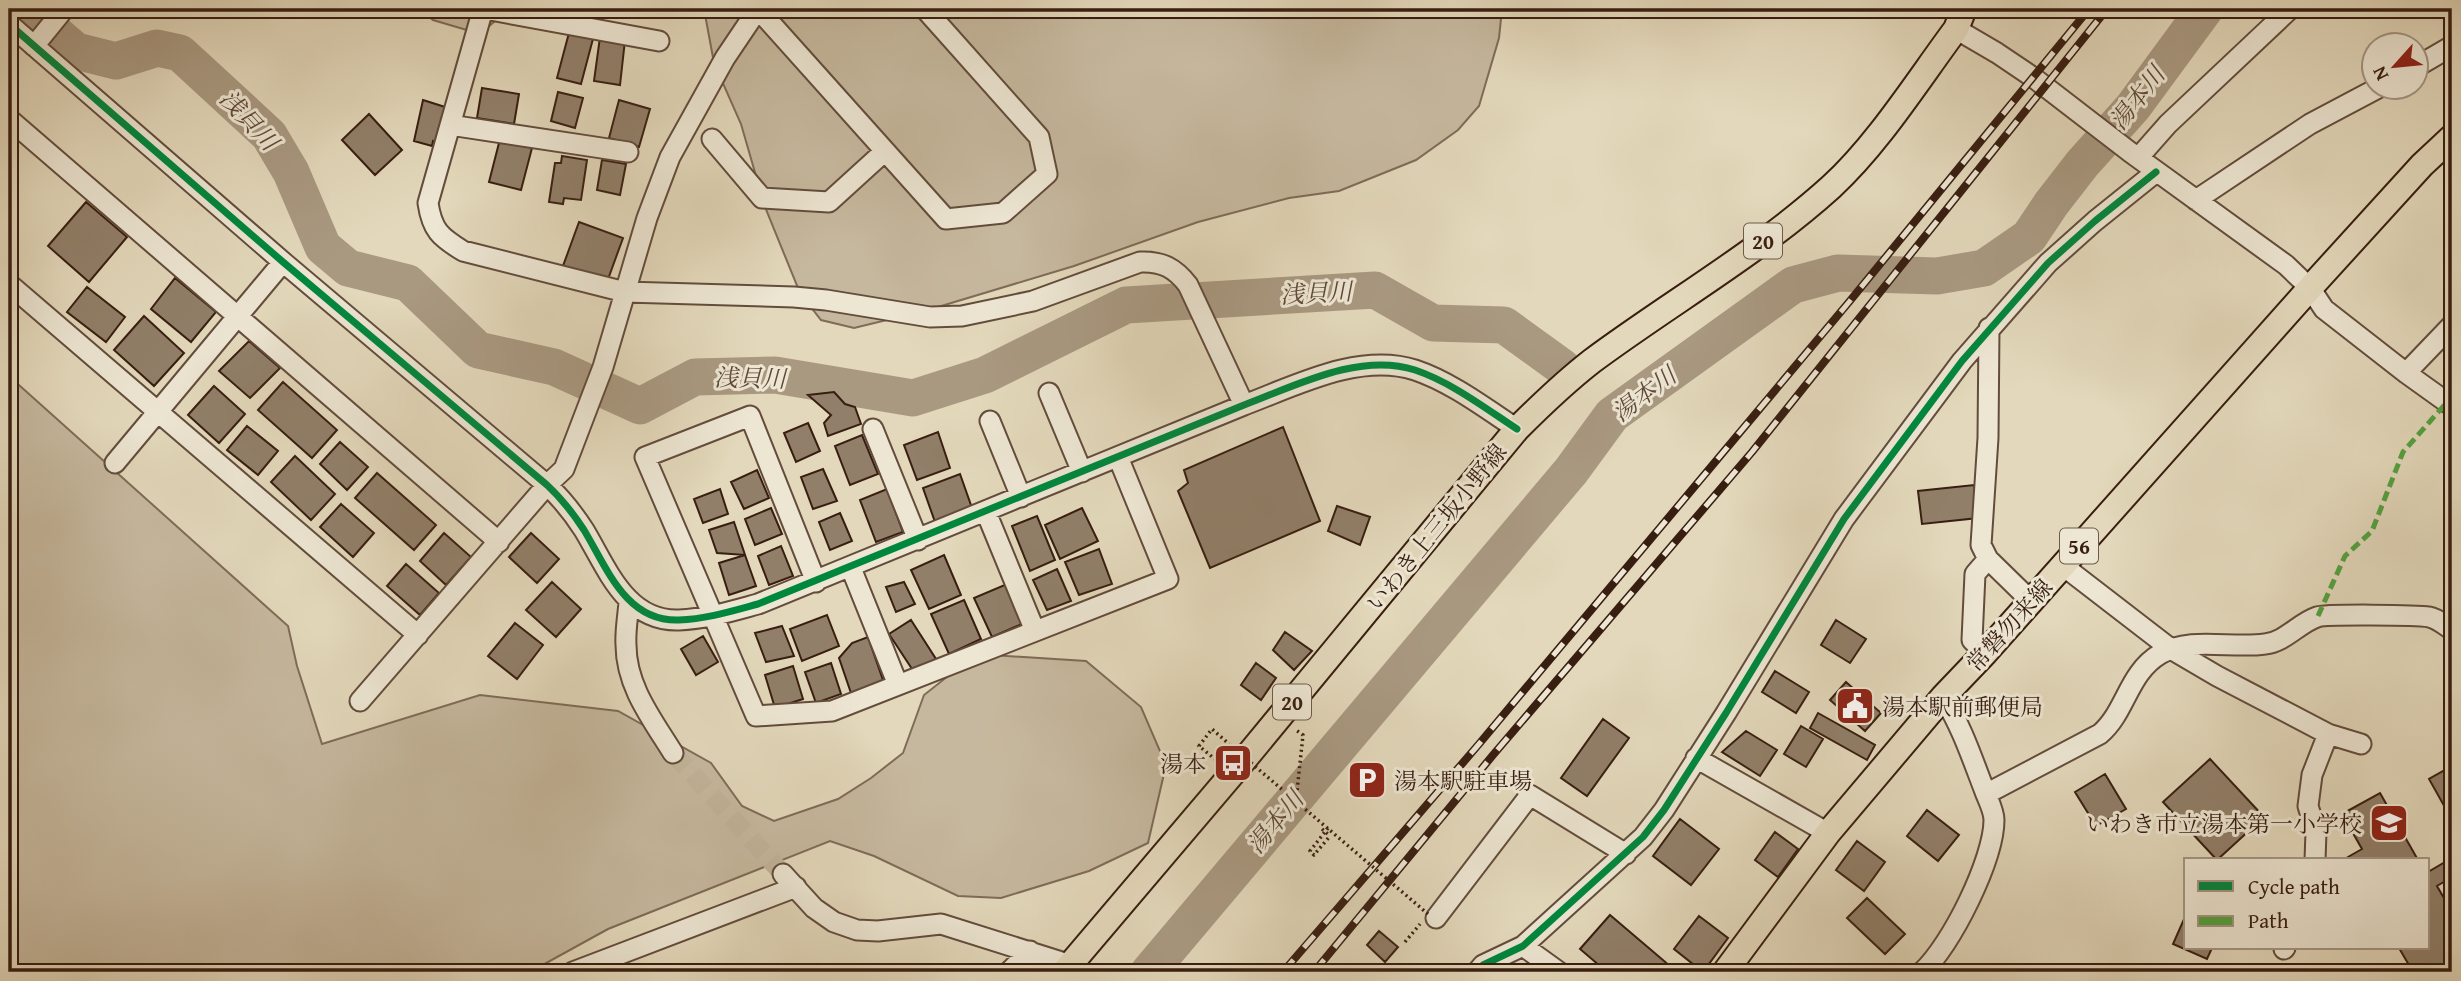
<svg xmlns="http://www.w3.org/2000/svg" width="2461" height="981" font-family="'Gentium Book Plus','Noto Serif JP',serif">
	<rect width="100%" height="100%" fill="#e3d8bb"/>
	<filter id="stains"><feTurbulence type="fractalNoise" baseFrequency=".00286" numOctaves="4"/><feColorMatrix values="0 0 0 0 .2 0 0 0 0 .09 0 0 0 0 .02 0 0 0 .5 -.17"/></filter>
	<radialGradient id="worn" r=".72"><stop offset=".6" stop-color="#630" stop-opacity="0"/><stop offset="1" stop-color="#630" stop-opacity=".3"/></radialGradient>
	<path fill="#c6b89e" stroke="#7f6b58" stroke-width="2" d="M420 9H509L480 34 433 20Z
		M704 9H1502L1499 38 1479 106 1458 130 1416 160 1339 191 1289 198 1198 222 1074 266 928 310 854 328 821 320 800 293 765 207 741 124 714 63Z
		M9 379 19 385 288 626 297 666 322 744 480 695 618 711 711 763 742 806 774 821 838 799 871 778 903 753 924 695 976 654 1086 661 1141 707 1166 765 1148 843 1089 871 1001 898 958 896 874 856 830 841 608 929 530 972H9Z"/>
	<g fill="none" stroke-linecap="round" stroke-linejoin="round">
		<path stroke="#a99981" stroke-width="37" d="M27 9 76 51 116 61 157 48 180 53 269 135 291 172 323 247 348 268 408 283 478 350 554 367 640 406 695 377 775 375 913 398 985 375 1126 305 1375 290 1433 323 1504 325 1562 367
			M1149 972 1571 471 1612 415 1793 285 1838 273 1937 276 1984 268 2029 237 2051 204 2082 164 2133 107 2205 9"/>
	</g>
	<path fill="#917f69" stroke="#381e11" stroke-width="2" d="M570 29 594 35 581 84 557 78Z
		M600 37 625 40 620 85 594 81Z
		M482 88 519 94 514 124 477 118Z
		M558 92 583 98 575 128 551 121Z
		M423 100 445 107 435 142 433 141 432 146 414 141Z
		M619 100 650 109 639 147 609 138Z
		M369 114 402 150 375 175 342 140Z
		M500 139 532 148 521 190 489 182Z
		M562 156 587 160 581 200 564 198 563 204 549 202 555 163H561Z
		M602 160 626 164 620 195 597 190Z
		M86 202 127 237 89 282 48 246Z
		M579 222 623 238 607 282 563 266Z
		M175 278 216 312 191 342 151 309Z
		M87 287 125 317 106 342 67 312Z
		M144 316 184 353 154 386 114 350Z
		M249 341 280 368 250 398 219 371Z
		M283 382 337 430 312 458 258 410Z
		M214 386 245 414 219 443 188 415Z
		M834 392 845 404 855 407 861 424 828 436 824 423 831 415 808 395Z
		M808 423 820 451 796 462 784 433Z
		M247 426 278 451 258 475 227 450Z
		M1283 427 1320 521 1210 568 1178 491 1188 483 1184 470Z
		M938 432 950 468 917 480 904 445Z
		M862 435 878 474 850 485 835 446Z
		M340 442 368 467 347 490 320 464Z
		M295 456 335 494 311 520 271 482Z
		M823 469 837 501 813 509 801 477Z
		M757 470 769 498 744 509 731 482Z
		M377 473 436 525 414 550 355 498Z
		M960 474 972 508 935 522 923 488Z
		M1974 485 1978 518 1922 524 1918 491Z
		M720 489 728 514 703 523 694 499Z
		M887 489 903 532 876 542 860 500Z
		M341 504 374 533 353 557 320 527Z
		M1337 506 1370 517 1360 545 1328 531Z
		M771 508 782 534 755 545 745 519Z
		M1082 508 1098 541 1060 559 1045 525Z
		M840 513 852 541 830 550 819 522Z
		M1037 516 1055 560 1030 571 1012 526Z
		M734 522 745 555 717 553 709 530Z
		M444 533 471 557 446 585 420 561Z
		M531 533 559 559 537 583 509 557Z
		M781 546 793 576 769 585 758 556Z
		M1099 549 1112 584 1079 595 1065 562Z
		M745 555 756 586 729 595 719 563Z
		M944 555 961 595 929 609 911 570Z
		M406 564 439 593 420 615 387 586Z
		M1057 569 1071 601 1047 610 1033 580Z
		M552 582 581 609 556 637 526 610Z
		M904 582 915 604 896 612 886 587Z
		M1007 584 1024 623 992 637 974 598Z
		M964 600 981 639 949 654 931 614Z
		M827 615 839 646 802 661 790 629Z
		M911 620 936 659 914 672 889 634Z
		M1836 620 1866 639 1850 663 1821 645Z
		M515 623 543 645 517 679 488 656Z
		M782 626 794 656 766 662 755 633Z
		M1285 632 1312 651 1294 670 1273 650Z
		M703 636 718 662 696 675 681 649Z
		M868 637 884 683 852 696 839 658 852 643Z
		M831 663 841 694 816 703 805 672Z
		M1256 663 1276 678 1261 700 1241 685Z
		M793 666 803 699 775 708 765 675Z
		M1775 671 1809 692 1796 713 1762 692Z
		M1846 682 1881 713 1865 731 1830 700Z
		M1818 713 1875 745 1867 760 1810 728Z
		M1603 719 1629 738 1587 796 1561 778Z
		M1801 726 1823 739 1806 767 1784 754Z
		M1746 731 1777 750 1760 776 1722 752Z
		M2210 759 2264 817 2217 860 2163 802Z
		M2452 766V820L2429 779Z
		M2105 774 2126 809 2096 826 2075 792Z
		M2380 793 2418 860H2350L2348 857 2362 849 2342 814Z
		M1927 810 1959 835 1938 861 1907 836Z
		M1680 819 1719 849 1691 885 1653 856Z
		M1775 832 1798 849 1778 877 1755 860Z
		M1857 841 1885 862 1864 891 1836 870Z
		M2452 858V877L2437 886 2452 912V972H2413L2399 948H2428V872Z
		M1867 898 1905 934 1885 954 1847 918Z
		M1610 915 1677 972H1607L1580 949Z
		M1699 916 1728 938 1703 972 1674 949Z
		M2184 919 2186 920V948H2212L2207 959 2173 944Z
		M1379 931 1398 947 1385 962 1367 945Z"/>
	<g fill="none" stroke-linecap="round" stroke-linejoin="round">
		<path stroke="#c1b399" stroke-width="19" stroke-dasharray="19 10" stroke-linecap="butt" d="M673 753 783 874"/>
		<g stroke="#634c3c" stroke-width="23">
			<path id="minor" d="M483 9 428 203C432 230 440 237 463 251L625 292 794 297 826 300 930 317 962 316 1033 301 1140 262C1162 261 1175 268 1188 285L1244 405
				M485 9 659 41
				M758 9 946 219 1003 213 1047 174 1039 137 925 9
				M9 24 283 262 547 485C562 499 573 513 584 530 607 568 626 622 679 620 706 619 732 611 758 604L1244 405C1295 386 1359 352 1415 370 1451 382 1485 408 1517 429
				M1956 29 1997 53 2034 78 2130 152 2286 265 2310 288 2324 309 2406 373 2452 406
				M34 46 64 9
				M2416 67 2452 46
				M9 119 499 542
				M450 125 628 152
				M712 139 762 198 829 202 885 151
				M2138 158 2168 124 2290 9
				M2196 200 2310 124 2378 88
				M9 284 418 635
				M1989 328 1988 438 1981 545 1988 559 2030 600
				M2406 373 2452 325
				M1049 393 1082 472
				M990 421 1021 497
				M873 429 918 540
				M115 463 283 262
				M986 512 1035 631
				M2062 565 2171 649 2217 676 2328 734 2361 744
				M851 568 898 685
				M816 582 750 416 645 457 756 716 832 711 1168 579 1118 457
				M629 602C628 616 625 631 626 645 626 686 652 719 673 753
				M1985 653 1972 640 1975 574 1988 559
				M360 701 547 485 564 469 603 367 647 218 670 157 725 58 758 9
				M1696 758 1828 833
				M1986 794 2100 734C2126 712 2128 673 2160 654 2191 636 2231 649 2265 644 2285 642 2299 623 2317 617 2326 614 2417 615 2429 617 2437 618 2446 626 2452 630
				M2315 860 2316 832 2308 806 2312 775 2328 734
				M783 874 814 908 834 922 857 930 878 931 941 924 1071 965 1079 972
				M1436 918 1530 795 1626 854
				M1523 946 1559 972
				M2284 949 2285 948
				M573 972 796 887
				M1009 972 1030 951
				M1477 972 1483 965 1523 946 1643 837 1664 810 1726 713 1844 519 1962 361 2048 263 2095 221 2156 172
				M1922 972C1951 946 1994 859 1994 820 1994 810 1987 798 1984 789 1972 758 1961 725 1943 697"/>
		</g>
		<g stroke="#381e11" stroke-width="28">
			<path id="major" d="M1064 972 1244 760 1517 429C1541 405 1565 382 1592 361 1670 303 1758 253 1831 187 1878 144 1918 80 1956 29L1964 9
				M1725 972 1828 833 1943 697 1985 653 2310 288 2422 165 2452 137"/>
		</g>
		<path stroke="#381e11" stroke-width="3.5" stroke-dasharray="2 3.5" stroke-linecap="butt" d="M1216 760 1199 746 1212 729 1229 744
			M1296 801 1303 735 1296 730
			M1322 829 1330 836
			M1405 942 1420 924"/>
		<use href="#minor" stroke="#ede6d3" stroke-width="19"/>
		<use href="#major" stroke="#e3d8bb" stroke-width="24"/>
		<g stroke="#381e11" stroke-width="8">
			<path id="rail" d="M1283 972 1479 744 1849 302 2089 9
				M1314 972 1493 755 1752 452 2107 9"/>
		</g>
		<use href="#rail" stroke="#ede6d3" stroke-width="5" stroke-dasharray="16" stroke-linecap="butt"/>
		<path stroke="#381e11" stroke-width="3.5" stroke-dasharray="2 3.5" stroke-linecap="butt" d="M1230 745 1428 914
			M1328 828 1310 851 1314 855 1330 836"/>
		<path stroke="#53a23f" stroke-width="5" stroke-dasharray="10 5" stroke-linecap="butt" d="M2318 616 2345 556 2372 531 2403 452 2447 402"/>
		<g stroke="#ede6d3" stroke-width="11">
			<path id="cycleway" d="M9 24 283 262 547 485C562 499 573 513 584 530 607 568 626 622 679 620 706 619 732 611 758 604L1244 405C1295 386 1359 352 1415 370 1451 382 1485 408 1517 429
				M1477 972 1483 965 1523 946 1643 837 1664 810 1726 713 1844 519 1962 361 2048 263 2095 221 2156 172"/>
		</g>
		<use href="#cycleway" stroke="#00873e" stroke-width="7"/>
	</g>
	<defs>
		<g id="civic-square" transform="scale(2.0125)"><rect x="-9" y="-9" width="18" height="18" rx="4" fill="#8f2418" stroke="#ede6d3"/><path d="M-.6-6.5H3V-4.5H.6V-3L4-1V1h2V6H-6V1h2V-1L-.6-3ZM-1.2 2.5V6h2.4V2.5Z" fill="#fff"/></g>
		<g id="bus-square" transform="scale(2.0125)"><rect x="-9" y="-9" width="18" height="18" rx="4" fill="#8f2418" stroke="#ede6d3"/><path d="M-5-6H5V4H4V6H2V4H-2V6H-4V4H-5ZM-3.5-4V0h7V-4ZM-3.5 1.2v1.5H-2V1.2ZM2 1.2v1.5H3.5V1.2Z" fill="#fff"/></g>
		<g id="parking-square" transform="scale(2.0125)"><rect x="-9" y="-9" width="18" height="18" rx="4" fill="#8f2418" stroke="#ede6d3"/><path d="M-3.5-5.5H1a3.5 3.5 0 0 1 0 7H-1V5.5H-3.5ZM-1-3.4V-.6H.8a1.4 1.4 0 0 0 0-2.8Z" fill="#fff"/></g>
		<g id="school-square" transform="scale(2.0125)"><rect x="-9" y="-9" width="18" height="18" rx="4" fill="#8f2418" stroke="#ede6d3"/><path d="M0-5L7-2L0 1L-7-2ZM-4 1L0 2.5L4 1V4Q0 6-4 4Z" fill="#fff"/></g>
	</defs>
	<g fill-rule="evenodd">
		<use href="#civic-square" x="1855" y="706"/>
		<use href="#bus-square" x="1233" y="763"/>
		<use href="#parking-square" x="1367" y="780"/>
		<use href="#school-square" x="2389" y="823"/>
	</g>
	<g text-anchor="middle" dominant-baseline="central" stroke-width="6" stroke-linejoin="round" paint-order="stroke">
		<g fill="#ede6d3" stroke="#6e5a4b" stroke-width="2">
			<rect x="1744" y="223.5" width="38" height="35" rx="5"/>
			<rect x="2060" y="528.5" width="38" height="35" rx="5"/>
			<rect x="1273" y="684.5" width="38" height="35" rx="5"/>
		</g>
		<g font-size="21" font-weight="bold" fill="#381e11">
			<text x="1763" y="241">20</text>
			<text x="2079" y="546">56</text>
			<text x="1292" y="702">20</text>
		</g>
		<g font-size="23" fill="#381e11" stroke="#ede6d3">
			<text transform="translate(1436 527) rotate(-51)">いわき上三坂小野線</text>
			<text transform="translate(2009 625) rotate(-48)">常磐勿来線</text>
		</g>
		<g font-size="23" fill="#381e11" stroke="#ede6d3" text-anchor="start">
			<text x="1882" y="706">湯本駅前郵便局</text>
			<text x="1206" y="763" text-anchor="end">湯本</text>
			<text x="1394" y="780">湯本駅駐車場</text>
			<text x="2362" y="823" text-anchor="end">いわき市立湯本第一小学校</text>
		</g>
		<g font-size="24" font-style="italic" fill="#604938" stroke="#ede6d3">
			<text transform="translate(2137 98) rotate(-52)">湯本川</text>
			<text transform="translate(249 120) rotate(47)">浅貝川</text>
			<text transform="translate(1316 293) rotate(-3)">浅貝川</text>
			<text transform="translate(750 378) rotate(1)">浅貝川</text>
			<text transform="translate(1644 394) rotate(-37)">湯本川</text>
			<text transform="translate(1275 822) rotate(-50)">湯本川</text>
		</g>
	</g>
	<rect width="2461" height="981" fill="none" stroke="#e3d8bb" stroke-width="35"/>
	<rect x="10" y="10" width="2440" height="960" fill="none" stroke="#381e11" stroke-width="3.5"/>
	<rect x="18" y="18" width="2426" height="946" fill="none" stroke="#381e11" stroke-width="2"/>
	<rect x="2184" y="858" width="245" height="91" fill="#ede6d3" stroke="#a59685" stroke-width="2"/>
	<rect x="2198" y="881" width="35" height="10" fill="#00873e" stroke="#a59685" stroke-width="2"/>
	<text x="2248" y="894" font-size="21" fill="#381e11">Cycle path</text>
	<rect x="2198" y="916" width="35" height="10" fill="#53a23f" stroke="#a59685" stroke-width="2"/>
	<text x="2248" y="928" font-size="21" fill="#381e11">Path</text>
	<g transform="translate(2395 66) rotate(243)"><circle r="33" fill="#ede6d3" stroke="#a59685" stroke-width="2"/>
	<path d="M0-5L12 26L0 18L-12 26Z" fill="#8f2418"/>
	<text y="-10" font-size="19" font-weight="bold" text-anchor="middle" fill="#381e11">N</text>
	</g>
	<rect width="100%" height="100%" filter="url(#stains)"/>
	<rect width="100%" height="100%" fill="url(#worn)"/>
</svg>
